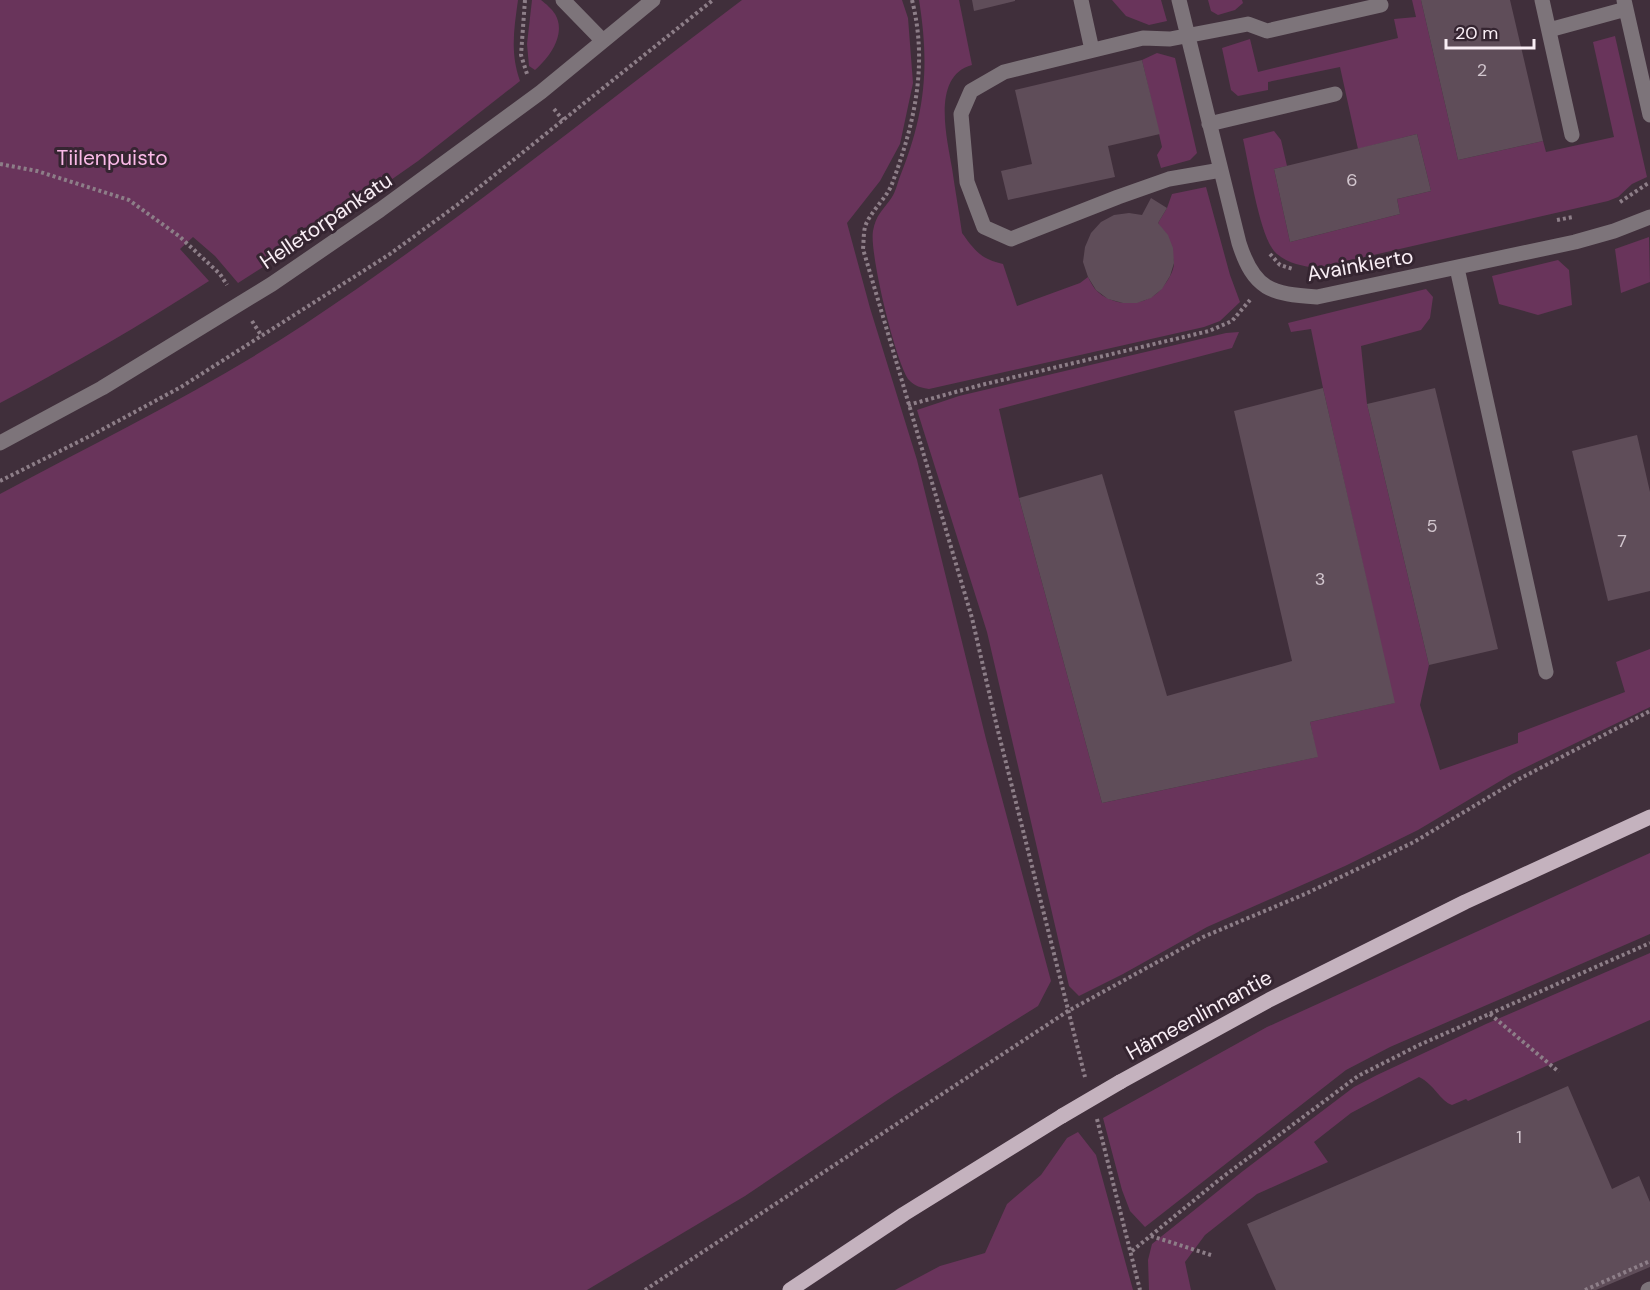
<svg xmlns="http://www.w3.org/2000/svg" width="1650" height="1290" font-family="'DM Sans',sans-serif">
	<rect width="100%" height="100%" fill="#402f3b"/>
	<path fill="#69345b" d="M0 0H518C514 29 510 53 520 81L418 161 298 245 238 283 215 256 193 237 180 249 209 281C141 325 72 365 0 403Z
		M532 0H541C546 4 552 9 555 14 567 34 549 58 535 70L529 66 527 44Z
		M742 0H902L908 18 913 83 900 144 880 181 847 223 870 308 917 460 986 739 1051 981 1038 1006 895 1095 745 1196 587 1290H0V494C102 439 208 388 305 324 456 224 597 109 742 0Z
		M919 0H959L972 65C931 76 947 138 952 168 955 190 959 211 962 233 975 251 981 259 1003 264L1017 306 1080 283 1088 277C1090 281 1092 285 1095 289 1113 309 1150 308 1165 284 1169 279 1174 270 1174 263 1173 253 1162 233 1158 223L1167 208 1172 194 1206 187 1230 275 1240 302 1220 321 1204 327 929 389C922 388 914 386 909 380 896 364 869 252 873 231 876 215 882 211 890 200 895 194 897 185 899 179 925 115 930 68 919 0Z
		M1112 0H1161L1167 21 1149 25 1126 16Z
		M1208 0H1242L1243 3 1235 10 1218 15 1211 11Z
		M1412 0H1421L1458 160 1543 141 1546 152 1614 137 1593 42 1615 36 1647 177 1632 184 1618 197 1608 201 1317 268C1302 266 1285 263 1274 251 1259 233 1249 165 1243 139L1274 131 1281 140 1287 166 1274 169 1290 242 1400 214 1397 199 1431 191 1417 134 1358 149 1340 67 1268 82V90L1238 96 1231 90 1222 48 1250 39 1258 72 1398 38 1394 19 1416 17Z
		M1157 53 1175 58 1197 153 1190 160 1161 168 1157 155 1162 147 1142 60Z
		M1649 237 1650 282 1621 293 1615 249Z
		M1558 260 1569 270 1572 305 1538 315 1499 304 1492 276Z
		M1426 289 1433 297 1430 318 1421 330 1361 346 1367 404 1429 665 1420 705 1440 770 1518 743V733L1625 692 1616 662 1650 649V707L1512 774 1418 830 1345 866 1207 927 1123 974 1079 996 1069 986 987 632 917 410 959 396 1226 333 1239 332 1232 348 999 409 1019 498 1102 803 1317 757 1310 722 1394 703 1323 388 1311 329 1291 332 1288 323Z
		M1650 853V934L1390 1047 1346 1070 1145 1227 1130 1211 1122 1190 1103 1118 1267 1027Z
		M1650 953V1020L1468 1101 1466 1099 1452 1105C1440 1101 1435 1085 1419 1077L1351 1113 1314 1142 1328 1162 1257 1194 1205 1235 1185 1262 1191 1290H1149L1148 1260 1152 1244 1243 1171 1354 1087 1377 1075 1486 1024Z
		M1078 1132 1096 1155 1133 1290H895L940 1266 985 1253 1007 1204 1041 1175 1067 1138Z"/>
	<path fill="#5f4d59" d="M972 0H1015V1L974 11Z
		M1421 0H1510L1543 141 1458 160Z
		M1142 60 1160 134 1108 146 1115 177 1008 200 1001 171 1032 164 1015 90Z
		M1417 134 1431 191 1397 199 1400 214 1290 242 1274 169Z
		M1151 198 1167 208 1158 223 1168 235 1173 248 1174 263 1170 276 1162 289 1151 298 1137 303H1123L1108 299 1096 290 1088 277 1083 262 1085 247 1091 233 1101 222 1114 215 1129 213 1142 215Z
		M1323 388 1395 703 1310 722 1318 757 1102 803 1019 498 1102 474 1167 696 1292 661 1234 411Z
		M1435 388 1498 649 1429 665 1367 404Z
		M1637 435 1650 492V591L1608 601 1572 451Z
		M1568 1086 1612 1189 1639 1176 1650 1202V1267L1596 1290H1276L1247 1224Z"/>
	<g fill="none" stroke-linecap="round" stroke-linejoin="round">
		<path stroke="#8d7e88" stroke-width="4" stroke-dasharray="3 3" stroke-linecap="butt" d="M525 0 521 55 527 74
			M912 0C928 64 915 122 892 184 887 197 874 208 867 222 863 229 864 240 863 249L972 618 997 727 1085 1077
			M554 109 563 120
			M0 164 37 171 129 200 179 236 220 274 227 285
			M1620 202 1650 182
			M1557 220 1573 217
			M1270 254 1280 265 1293 269
			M252 321 261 335
			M908 405 981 385 1209 331 1232 321 1250 300
			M0 481 92 435 181 387 390 254 457 205 713 0
			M1490 1014 1559 1072
			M1097 1119 1140 1290
			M1151 1236 1211 1255
			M1132 1251 1220 1179 1358 1076 1419 1045 1650 943
			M645 1290 1068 1011 1203 937 1305 894 1414 842 1519 779 1650 711
			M1585 1290 1650 1261"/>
		<path stroke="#7d747a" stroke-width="15" d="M563 0 602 40
			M1081 0 1092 50
			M1179 0 1239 243C1254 290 1271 294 1317 297L1575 242 1614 231 1650 217
			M1542 0 1572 135
			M1624 0 1650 115
			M1549 30 1626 9
			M1209 124 1335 94
			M1221 170 1169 179 1118 197 1011 239 984 227 967 182 961 114 971 91 1004 72 1143 38 1170 39 1248 24 1267 31 1381 5
			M1457 268 1546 672
			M0 443 102 388 272 284 380 210 541 92 653 0
			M1648 1290 1650 1289"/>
		<path stroke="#c4b2be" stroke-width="15" d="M1120 1082 1269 1000 1465 902 1650 817
			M790 1290 904 1214 1062 1116"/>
		<path stroke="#c4b2be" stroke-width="15" d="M1062 1116 1120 1082"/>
	</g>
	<g text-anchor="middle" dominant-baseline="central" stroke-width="6" stroke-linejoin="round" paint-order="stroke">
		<g font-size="18" fill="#d2c6ce">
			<text x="1482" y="70">2</text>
			<text x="1352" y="180">6</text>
			<text x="1432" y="526">5</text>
			<text x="1622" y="541">7</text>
			<text x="1320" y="579">3</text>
			<text x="1519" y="1137">1</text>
		</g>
		<g font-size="21" fill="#fbbae8" stroke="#352531">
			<text x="112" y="158">Tiilenpuisto</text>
		</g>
		<g font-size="21" fill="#f9eef5" stroke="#352531">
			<text transform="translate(326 221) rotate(-34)">Helletorpankatu</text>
			<text transform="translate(1360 265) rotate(-10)">Avainkierto</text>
			<text transform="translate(1199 1015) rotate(-29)">Hämeenlinnantie</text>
		</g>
	</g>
	<path d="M1446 39v9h88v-9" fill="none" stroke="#f9eef5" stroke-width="3"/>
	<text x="1455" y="39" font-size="18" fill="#f9eef5" stroke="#352531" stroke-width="4.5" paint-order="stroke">20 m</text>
</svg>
